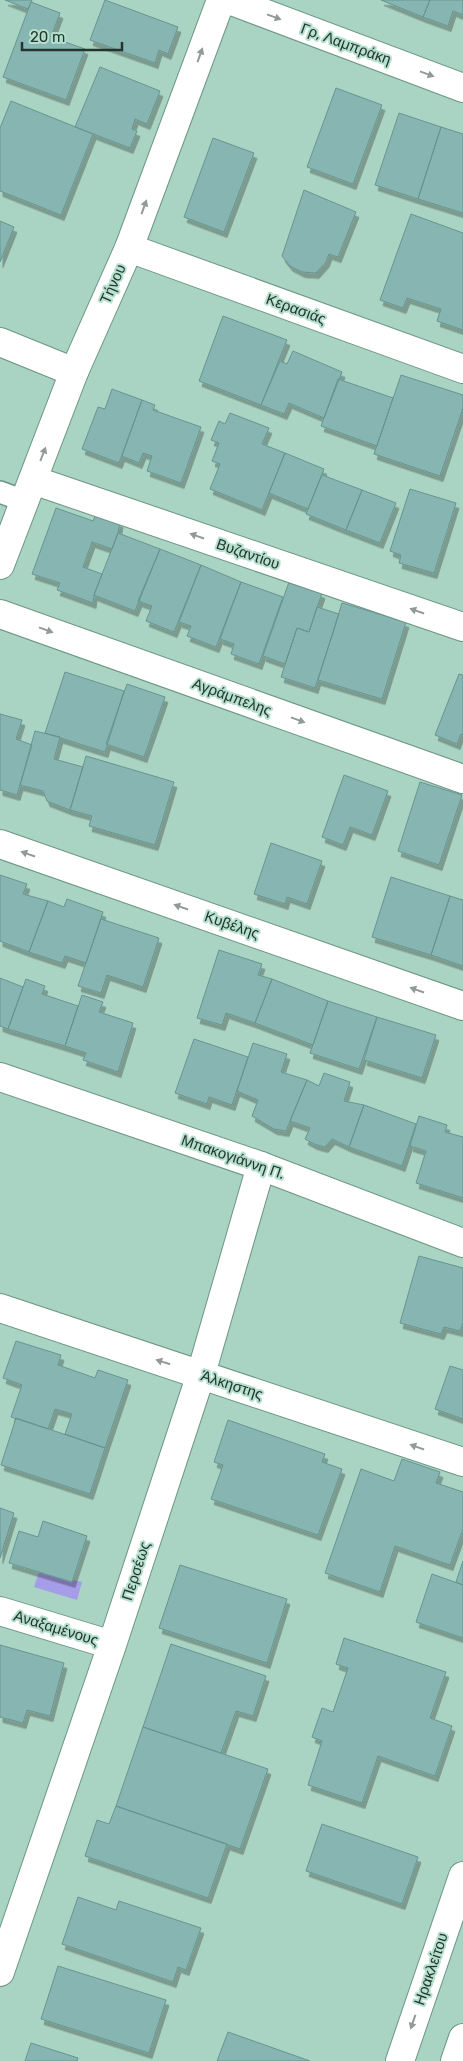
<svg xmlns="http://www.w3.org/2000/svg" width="463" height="2061" font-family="Rubik,sans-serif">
	<defs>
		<filter id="shadow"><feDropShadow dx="3" dy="5.5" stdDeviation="0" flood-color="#0004"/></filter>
	</defs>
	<rect width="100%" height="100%" fill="#a9d3c2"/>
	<path fill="#a59de7" d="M39 1572 72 1582 73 1580 82 1582 77 1600 34 1587Z"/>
	<path fill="#87b6b2" stroke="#669590" filter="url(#shadow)" d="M5 0H32L28 9Z
		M105 0 178 27 168 54 159 50 155 63 90 40Z
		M381 0H430L423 17Z
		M430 0H463V15L453 11 448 26 423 17Z
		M31 2 60 13 51 37 85 49 66 100 3 77Z
		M100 67 160 91 147 124 135 119 132 129 137 131 130 148 75 127Z
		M336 88 382 105 353 184 307 167Z
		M11 101 93 134 61 215 0 191V128Z
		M399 113 441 127 418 199 375 185Z
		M441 127 463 134V213L418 199Z
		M213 138 254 153 224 232 184 217Z
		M304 190 356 212 338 257 329 254 326 262 316 273 302 272 290 266 282 256Z
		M411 214 463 233V330L437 321 441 309 407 298 403 308 380 300Z
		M0 221 14 227 0 262Z
		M223 316 287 340 261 405 199 381Z
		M293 351 342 372 324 418 289 403 284 414 261 405 280 361 287 364Z
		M401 375 463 395V408L440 476 374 454Z
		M338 379 393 398 377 446 321 426Z
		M112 389 142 400 119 463 82 449 98 407 105 409Z
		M142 400 155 405 153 410 201 427 181 483 147 471 152 456 143 453 139 463 122 456Z
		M230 413 269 428 262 444 285 453 262 510 210 489 220 464 212 461 219 443 211 440 219 421 225 424Z
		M285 453 324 469 308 509 269 493Z
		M322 475 362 490 346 530 306 514Z
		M410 489 456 503 434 573 399 563 401 555 390 551Z
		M362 490 396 503 380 543 346 530Z
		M56 508 93 521 96 514 120 522 118 533 112 549 92 542 83 567 102 574 94 595 93 603 57 590 60 583 32 574Z
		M118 533 160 549 135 611 94 595Z
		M160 549 201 565 174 632 146 621 152 606 138 601Z
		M201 565 241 582 216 647 187 636 191 626 179 622Z
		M241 582 283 597 259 664 231 654 234 644 220 639Z
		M289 582 322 593 309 632 297 628 285 664 263 656Z
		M342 603 406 622 382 699 318 680Z
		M317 607 339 614 315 688 281 677 297 628 309 632Z
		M65 672 124 691 105 752 45 733Z
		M459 674 463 675V735L461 734 457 744 435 735Z
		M127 684 165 697 144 757 106 744Z
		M0 714 22 720 16 739 32 745 17 795 0 790Z
		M35 731 60 737 54 759 83 767 70 810 47 801 43 791 20 785Z
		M86 756 174 782 155 845 89 826 92 816 70 810Z
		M344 775 388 791 372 835 350 827 343 845 322 837Z
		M420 782 462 795 439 865 398 851Z
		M271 843 322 861 307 904 287 897 285 904 254 894Z
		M0 875 27 884 23 894 48 901 29 952 0 941Z
		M391 877 450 896 431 955 372 937Z
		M450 896 463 900V966L431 955Z
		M67 899 103 912 86 963 65 956 62 963 29 952 48 901 64 907Z
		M101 919 159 938 143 987 107 975 101 993 78 986Z
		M219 950 262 964 258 975 272 979 255 1023 226 1013 222 1025 197 1018Z
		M0 978 23 987 8 1029 0 1026Z
		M26 979 45 986 42 994 78 1006 65 1046 8 1029Z
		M272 979 328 1001 313 1045 255 1023Z
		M82 995 103 1002 99 1012 133 1023 118 1072 83 1060 86 1053 65 1046Z
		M328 1001 377 1017 359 1069 310 1053Z
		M377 1017 436 1035 422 1078 364 1060Z
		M194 1039 248 1057 232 1105 209 1097 207 1104 175 1093Z
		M253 1043 287 1054 281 1072 307 1080 286 1131 274 1129 252 1116 258 1100 237 1091Z
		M324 1073 350 1082 344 1101 364 1105 349 1147 332 1139 325 1147 314 1144 305 1139 310 1128 290 1121 307 1080 319 1086Z
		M364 1105 416 1124 402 1166 349 1147Z
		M419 1116 447 1125 445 1132 463 1137V1198L416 1183 426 1151 410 1146Z
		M419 1256 463 1268V1323L460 1331 444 1327 441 1334 400 1323Z
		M16 1341 61 1355 58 1365 95 1378 98 1370 128 1380 105 1448 65 1434 72 1414 55 1409 48 1429 11 1417 22 1385 3 1378Z
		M450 1366 463 1370V1419L435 1409Z
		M16 1418 105 1448 90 1494 1 1465Z
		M228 1420 325 1454 322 1462 342 1469 318 1535 211 1499 223 1465 214 1462Z
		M402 1459 440 1472 436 1483 463 1492V1529L450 1565 395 1546 380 1592 325 1573 361 1469 394 1481Z
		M0 1508 14 1513 0 1558Z
		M43 1521 87 1536 72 1582 9 1563 19 1531 38 1537Z
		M463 1561V1585L456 1582Z
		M180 1565 287 1599 267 1663 159 1628Z
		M432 1574 463 1585V1638L416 1622Z
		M344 1638 446 1672 430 1718 452 1726 435 1776 378 1756 362 1803 308 1785 322 1741 312 1737 322 1708 333 1712 348 1668 336 1664Z
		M171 1644 266 1676 253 1716 236 1711 221 1753 143 1727Z
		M0 1645 64 1663 50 1716 27 1710 23 1723 0 1717Z
		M143 1727 268 1769 240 1849 116 1806Z
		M116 1806 227 1844 208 1898 85 1856 97 1820 109 1824Z
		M322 1824 418 1857 402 1904 306 1871Z
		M78 1897 116 1910 119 1901 201 1928 186 1970 178 1967 173 1982 62 1944Z
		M58 1966 166 2000 149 2053 41 2019Z
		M228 2032 310 2061H217Z
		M31 2043 78 2058 77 2061H25Z"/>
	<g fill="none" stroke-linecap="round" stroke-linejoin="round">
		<g stroke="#6c9585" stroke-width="24">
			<path id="pedestrian" d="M0 492 24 501"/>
		</g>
		<g stroke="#6c9585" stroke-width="30">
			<path id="minor" d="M129 248 463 369
				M0 342 74 372
				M33 480 463 627
				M0 614 463 779
				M0 844 463 1006
				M0 1308 463 1462
				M0 1611 112 1645
				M0 1972 112 1645 201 1374 261 1166"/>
		</g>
		<g stroke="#6c9585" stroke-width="30">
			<path id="tertiary" d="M229 0 463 88
				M0 565 74 372 129 248 221 0
				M0 1077 261 1166 463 1243"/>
		</g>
		<g stroke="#6c9585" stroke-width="30">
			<path id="secondary" d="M400 2061 463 1876
				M455 2061 463 2038"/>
		</g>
		<use href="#pedestrian" stroke="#fff" stroke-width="21"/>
		<use href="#minor" stroke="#fff" stroke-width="28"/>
		<use href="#tertiary" stroke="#fff" stroke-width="28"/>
		<use href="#secondary" stroke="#fff" stroke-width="28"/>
	</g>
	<defs><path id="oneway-solid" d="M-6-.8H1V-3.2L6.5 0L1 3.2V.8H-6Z" transform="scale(1.25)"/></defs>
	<g fill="#929a97">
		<use href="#oneway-solid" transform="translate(274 17) rotate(20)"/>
		<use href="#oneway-solid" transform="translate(200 55) rotate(-70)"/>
		<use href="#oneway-solid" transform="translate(427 74) rotate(20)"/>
		<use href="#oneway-solid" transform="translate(144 207) rotate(-70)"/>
		<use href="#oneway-solid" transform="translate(43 454) rotate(-69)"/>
		<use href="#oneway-solid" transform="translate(197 536) rotate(-161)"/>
		<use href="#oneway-solid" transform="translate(417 611) rotate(-161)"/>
		<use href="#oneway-solid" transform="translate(46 630) rotate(20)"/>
		<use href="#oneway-solid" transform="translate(298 720) rotate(20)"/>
		<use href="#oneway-solid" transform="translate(28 854) rotate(-161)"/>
		<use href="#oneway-solid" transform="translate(181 907) rotate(-161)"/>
		<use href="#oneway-solid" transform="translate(417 990) rotate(-161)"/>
		<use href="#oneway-solid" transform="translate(163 1362) rotate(-162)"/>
		<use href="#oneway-solid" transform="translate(417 1447) rotate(-161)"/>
		<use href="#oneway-solid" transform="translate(413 2022) rotate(109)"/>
	</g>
	<g text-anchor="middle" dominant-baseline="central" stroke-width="4" stroke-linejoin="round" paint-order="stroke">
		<g font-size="15" fill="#24352f" stroke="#b5e0ce">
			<text transform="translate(346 44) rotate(20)">Γρ, Λαμπράκη</text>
			<text transform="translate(113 284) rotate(-66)">Τήνου</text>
			<text transform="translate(296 309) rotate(20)">Κερασιάς</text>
			<text transform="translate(248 554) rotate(19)">Βυζαντίου</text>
			<text transform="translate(232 697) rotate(20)">Αγράμπελης</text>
			<text transform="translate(232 925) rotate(19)">Κυβέλης</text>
			<text transform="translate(233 1157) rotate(19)">Μπακογιάννη Π.</text>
			<text transform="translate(232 1385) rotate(18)">Άλκηστης</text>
			<text transform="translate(136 1571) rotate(-72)">Περσέως</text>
			<text transform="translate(56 1628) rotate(17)">Αναξαμένους</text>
			<text transform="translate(431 1969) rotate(-71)">Ηρακλείτου</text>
		</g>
	</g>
	<path d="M22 42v8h100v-8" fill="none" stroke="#24352f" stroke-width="2.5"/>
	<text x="30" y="42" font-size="15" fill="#24352f" stroke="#b5e0ce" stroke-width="4" paint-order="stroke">20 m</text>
</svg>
